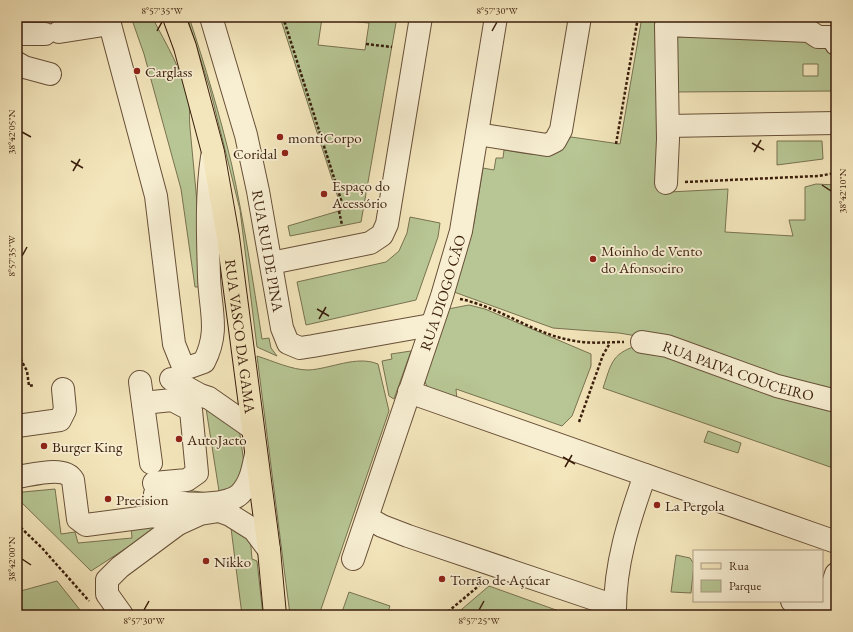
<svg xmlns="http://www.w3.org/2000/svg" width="853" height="632" font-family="'EB Garamond',serif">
	<rect width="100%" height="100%" fill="#f4e6bc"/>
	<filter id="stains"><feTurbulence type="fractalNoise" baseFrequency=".005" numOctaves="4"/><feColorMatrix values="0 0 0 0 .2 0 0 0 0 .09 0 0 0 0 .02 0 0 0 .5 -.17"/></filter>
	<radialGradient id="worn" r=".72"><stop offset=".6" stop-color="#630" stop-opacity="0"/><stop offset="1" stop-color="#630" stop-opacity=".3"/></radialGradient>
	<path fill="#b7c694" stroke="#787250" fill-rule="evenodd" d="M131 17H152C166 44 184 73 189 103 190 111 189 120 190 128L205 287H195L181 189 144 54Z
		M187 17H189C205 66 220 115 232 166 244 223 253 281 262 339L269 338 271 348 277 356 257 347 240 210 210 89Z
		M280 17H397L361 222 290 236 288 226 342 210ZM322 18 369 23 365 50 318 45Z
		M642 17H660L669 192 728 189 725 232 793 236 789 220H805V187L816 184 836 185V394L672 342 619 333 553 328 454 292 474 223 483 168 494 170 496 158H503L504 150C532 154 551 162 571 137L620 144Z
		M676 30 830 40 836 55V91L671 92ZM803 64H818V76H803Z
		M777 141H822L823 159 777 165Z
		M410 217 440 223 438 237 416 300 306 325 297 282 386 262 399 251 407 233Z
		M469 305 485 309 591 354V366L572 416 562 426 456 389 457 400 428 388 423 378 448 309Z
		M636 346 836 406V469L603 388C611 365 611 354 636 346Z
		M411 351 394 399 389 396 382 361 392 359 391 354Z
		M257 356C273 361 292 370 308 370 331 369 356 355 378 364L389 411 319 615H290Z
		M205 402 239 428 245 470 240 486 223 495 181 494 165 487 215 494 219 491Z
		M708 431 741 443 738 453 704 442Z
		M17 488 23 492 55 489 61 534 75 532 78 543 132 538 131 526 159 527 91 571 17 498Z
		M231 528 250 535 252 559 257 561 263 615H242Z
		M676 555 690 558 694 564 691 593 671 592Z
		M57 581 84 615H17V592Z
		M489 586 570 615H487L486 612 455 615Z
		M349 592 390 606 387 615H341Z"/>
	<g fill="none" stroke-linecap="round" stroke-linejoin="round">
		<g stroke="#685038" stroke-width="24">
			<g id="minor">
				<path d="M108 17 156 196 174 344 182 364 190 367 204 362C220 331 210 310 209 277 208 238 206 197 212 157"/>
				<path id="s1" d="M211 17 246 135 258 191 282 328 288 343 300 348 313 346 431 325"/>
				<path d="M59 32 110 24"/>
				<path d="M17 34H45"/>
				<path d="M17 63 24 67 50 74"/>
				<path d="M668 126 836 123"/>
				<path d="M477 134 547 145 555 141 561 130 580 17"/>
				<path d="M666 183 668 139 666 25 809 31 818 37H833L836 44"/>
				<path d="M271 263 370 243 382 235 387 224 421 17"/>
				<path id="s2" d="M642 342 667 346 777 386 836 401"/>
				<path d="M171 379 200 395 209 398 252 428"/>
				<path d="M140 382 151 463"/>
				<path d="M409 392 836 542"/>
				<path d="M143 403 172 400 191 410 197 473 187 480 154 483"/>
				<path d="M17 426 60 420 65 410 63 389"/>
				<path d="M17 477C32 475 65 465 73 480L78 519 86 525 154 516 178 524"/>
				<path d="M155 494C163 496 170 501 178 502 193 505 229 505 240 494 251 483 253 468 256 454"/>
				<path d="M368 518 382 526 408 536 615 606"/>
				<path id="s3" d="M353 559 442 296 461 231 496 17"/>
				<path d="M792 601 824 612"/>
				<path d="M122 615 107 594V580L120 567 178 524 200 514 219 511 230 515 254 530 269 550"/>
				<path d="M615 615C614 566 629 520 645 475"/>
				<path d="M823 615 836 574"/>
			</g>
		</g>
		<g stroke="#3a1e0c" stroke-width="24">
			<g id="major">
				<path id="s4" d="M174 17 185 47 213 152 228 237 269 550 275 615"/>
			</g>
		</g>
		<path stroke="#3a1e0c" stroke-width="2.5" stroke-dasharray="3 2" stroke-linecap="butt" d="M283 17 343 206 341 207
			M366 44 392 47
			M616 144 638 17
			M685 182 818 176 836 173
			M339 211 342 225
			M460 299C500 307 535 335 575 341 591 344 607 342 624 342
			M17 334 20 358 27 371 29 386 34 385
			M579 422 603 355 610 343
			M17 524 42 548 89 601
			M444 615 481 584"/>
		<use href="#minor" stroke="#f8efd3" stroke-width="22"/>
		<use href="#major" stroke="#f4e6bc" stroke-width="22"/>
	</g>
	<path fill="none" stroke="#3a1e0c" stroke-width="1.5" d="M157 31 162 22M492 31 497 22M22 132 31 137M752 143 764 150M754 152 761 140M71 161 83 168M73 171 80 159M822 185 831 191M22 256 27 247M317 309 329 316M319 319 326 307M563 457 575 464M565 467 572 455M22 559 31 565M144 610 149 601M479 610 484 601"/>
	<g fill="#8f2418" stroke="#f8efd3" stroke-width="1.5">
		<circle cx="137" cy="71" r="4"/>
		<circle cx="280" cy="137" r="4"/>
		<circle cx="285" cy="153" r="4"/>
		<circle cx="324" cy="194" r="4"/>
		<circle cx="593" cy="259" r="4"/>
		<circle cx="179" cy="439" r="4"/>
		<circle cx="44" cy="446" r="4"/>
		<circle cx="108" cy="499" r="4"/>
		<circle cx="657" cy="505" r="4"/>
		<circle cx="206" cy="561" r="4"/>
		<circle cx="442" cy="579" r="4"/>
	</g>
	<g text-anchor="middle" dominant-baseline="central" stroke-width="3.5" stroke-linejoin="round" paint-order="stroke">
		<g font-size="15" fill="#3a1e0c" stroke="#f8efd3" text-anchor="start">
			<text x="145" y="71">Carglass</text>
			<text x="288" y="137">montiCorpo</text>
			<text x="277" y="153" text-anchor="end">Coridal</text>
			<text x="332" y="185">Espaço do<tspan x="332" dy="17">Acessório</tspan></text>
			<text x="601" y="250">Moinho de Vento<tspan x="601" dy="17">do Afonsoeiro</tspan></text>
			<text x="187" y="439">AutoJacto</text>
			<text x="52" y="446">Burger King</text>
			<text x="116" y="499">Precision</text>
			<text x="665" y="505">La Pergola</text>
			<text x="214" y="561">Nikko</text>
			<text x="450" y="579">Torrão de Açúcar</text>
		</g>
		<g font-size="15" fill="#3a1e0c" stroke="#f8efd3">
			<text stroke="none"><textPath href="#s1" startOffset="241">RUA RUI DE PINA</textPath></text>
			<text stroke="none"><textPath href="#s3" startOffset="281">RUA DIOGO CÃO</textPath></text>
			<text stroke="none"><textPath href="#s4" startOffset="327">RUA VASCO DA GAMA</textPath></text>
			<text stroke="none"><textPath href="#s2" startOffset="101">RUA PAIVA COUCEIRO</textPath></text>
		</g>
	</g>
	<rect width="853" height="632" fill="none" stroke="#f4e6bc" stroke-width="44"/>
	<rect x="693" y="550" width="130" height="52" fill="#f8efd3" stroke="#ac9b83"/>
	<rect x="701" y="563" width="20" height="6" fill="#f4e6bc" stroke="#ac9b83"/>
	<text x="729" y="570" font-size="12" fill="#3a1e0c">Rua</text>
	<rect x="701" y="580" width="20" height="12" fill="#b7c694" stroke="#ac9b83"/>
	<text x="729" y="590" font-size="12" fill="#3a1e0c">Parque</text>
	<rect x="22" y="22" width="809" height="588" fill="none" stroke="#3a1e0c" stroke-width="1.5"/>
	<g font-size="10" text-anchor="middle" fill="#3a1e0c">
		<text x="162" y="14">8°57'35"W</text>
		<text x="497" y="14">8°57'30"W</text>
		<text transform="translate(11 132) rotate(-90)" y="4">38°42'05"N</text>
		<text transform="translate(842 191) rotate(-90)" y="4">38°42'10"N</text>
		<text transform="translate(11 256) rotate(-90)" y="4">8°57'35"W</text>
		<text transform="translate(11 559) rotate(-90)" y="4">38°42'00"N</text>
		<text x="144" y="624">8°57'30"W</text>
		<text x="479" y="624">8°57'25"W</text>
	</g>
	<rect width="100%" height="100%" filter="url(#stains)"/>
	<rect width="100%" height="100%" fill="url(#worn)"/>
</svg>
